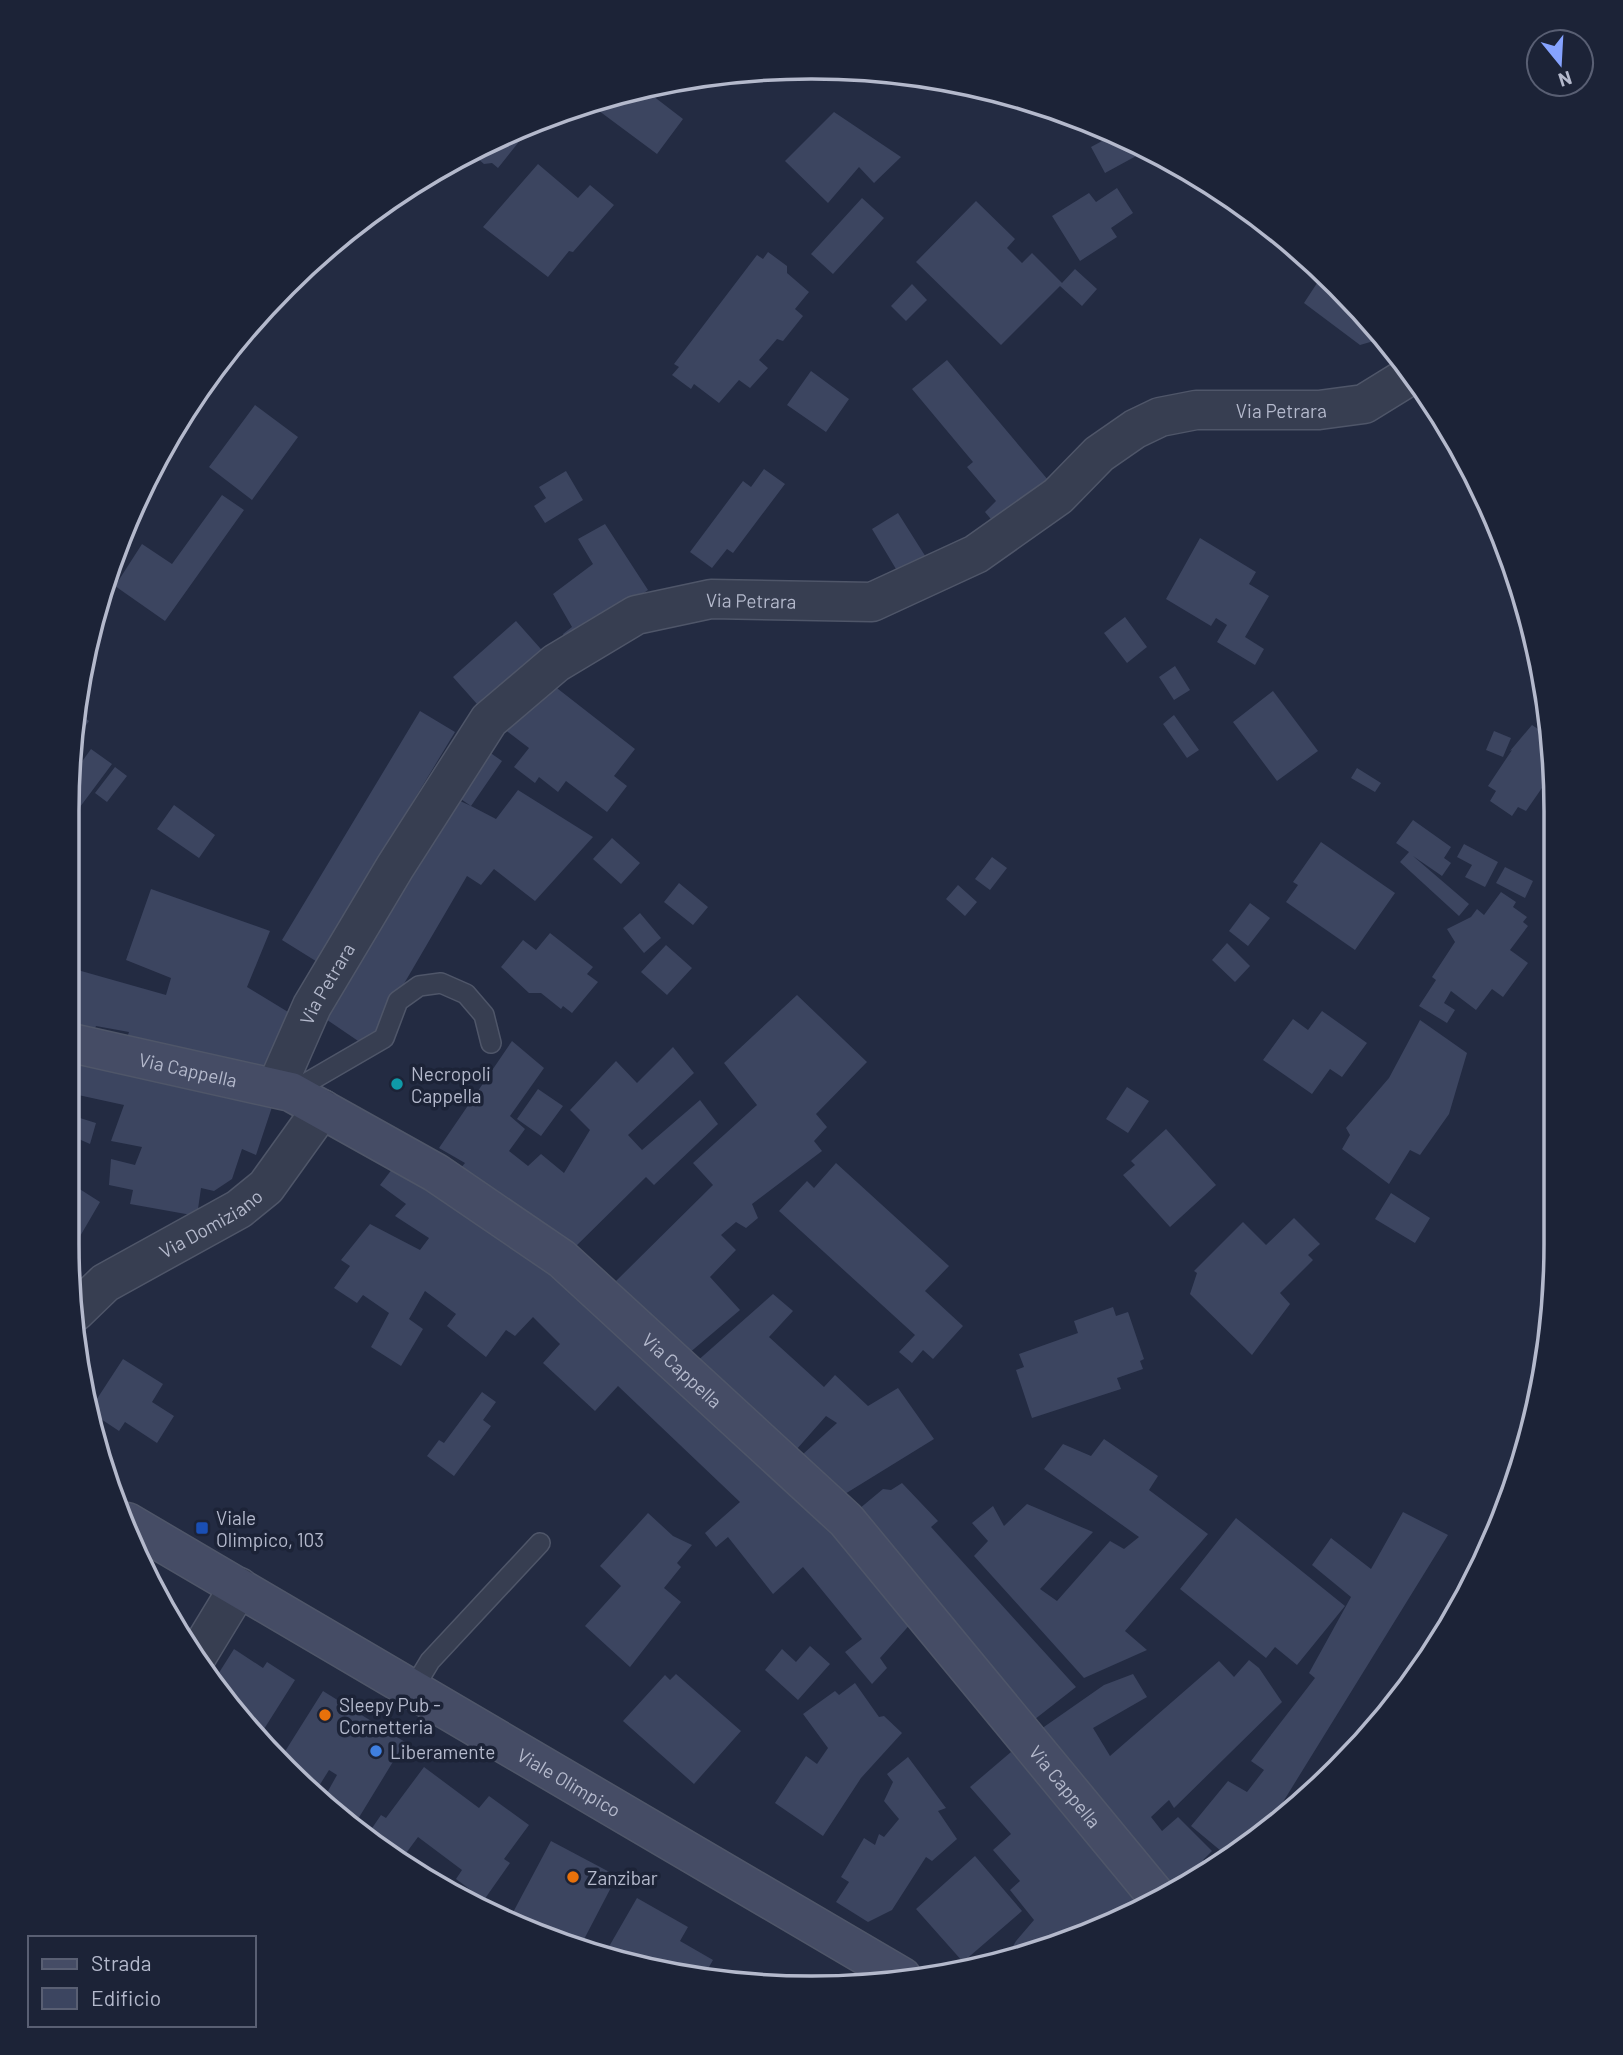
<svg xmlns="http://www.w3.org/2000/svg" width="1623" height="2055" font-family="Barlow,sans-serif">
	<rect width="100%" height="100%" fill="#232b42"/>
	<path fill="#3c4560" d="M644 89 683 119 657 154 587 102Z
		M834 112 901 157 874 183 859 167 828 203 785 161Z
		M533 124 498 168 492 163 484 164 470 152Z
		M1115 134 1149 149 1105 173 1091 147Z
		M538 164 578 198 590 185 614 205 573 252 569 251 548 277 483 227Z
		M1117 188 1133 213 1111 228 1117 237 1080 261 1052 216 1089 193 1096 202Z
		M862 198 884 218 833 274 811 254Z
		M976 201 1015 239 1007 248 1022 263 1032 253 1062 283 1075 269 1097 289 1082 306 1060 286 1001 345 916 262Z
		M768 252 787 266V273L809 292 795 309 803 316 783 341 777 339 759 360 768 368 750 388 739 380 719 403 694 384 691 389 672 375 679 367 674 364 757 255 763 259Z
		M1323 274 1371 320 1384 338 1360 345 1304 303Z
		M912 284 927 300 906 321 891 306Z
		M947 360 1054 487 1001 531 985 512 996 501 967 467 973 462 912 389Z
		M811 371 849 399 826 432 787 405Z
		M255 405 298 437 252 500 209 467Z
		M764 469 785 484 733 553 727 549 712 568 690 552 743 481 751 487Z
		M566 471 583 500 545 523 534 506 546 498 539 487Z
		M222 495 244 510 165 621 115 586 142 544 172 564Z
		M898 513 929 562 902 579 872 529Z
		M605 524 648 590 568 646 563 634 572 627 553 594 593 564 578 539Z
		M1200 538 1256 572 1249 584 1269 596 1245 637 1264 649 1255 665 1217 642 1227 625 1216 618 1211 626 1166 599Z
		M1125 617 1147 647 1127 663 1104 633Z
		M516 621 548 657 485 713 453 677Z
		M1175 666 1190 690 1174 700 1159 677Z
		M544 678 635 749 614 776 627 786 607 812 566 781 558 792 539 777 535 783 514 767 529 748 504 729Z
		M1273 691 1318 751 1277 781 1233 722Z
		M420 711 455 732 406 813 416 820 327 968 282 940Z
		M78 713 89 721 71 747 75 730Z
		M1174 715 1199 750 1187 758 1163 724Z
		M1532 725 1550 737 1555 774 1553 772 1526 811 1518 807 1512 816 1490 801 1496 791 1488 786 1512 750 1510 751Z
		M1494 731 1511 738 1503 757 1486 750Z
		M482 747 502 761 471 806 496 819 518 790 593 837 535 901 494 869 481 885 467 876 367 1047 317 1013 458 800 471 806 452 793Z
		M91 749 112 764 80 807 68 798V781Z
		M115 767 127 776 107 802 95 793Z
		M1357 768 1381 783 1375 792 1351 778Z
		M174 805 215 835 199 858 157 829Z
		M1413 820 1451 847 1444 858 1451 863 1442 876 1413 856 1469 904 1459 916 1400 862 1409 852 1396 843Z
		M612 838 640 863 621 884 593 859Z
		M1321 842 1395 893 1355 950 1286 902 1298 885 1293 882Z
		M1464 844 1498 862 1485 887 1465 877 1472 865 1457 857Z
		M992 857 1007 868 990 890 975 879Z
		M1505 867 1533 881 1525 898 1496 883Z
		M679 883 708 907 693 925 664 902Z
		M958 885 977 902 965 916 946 899Z
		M151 889 270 931 247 987 293 1015 264 1071 125 1044 129 1032 96 1026 92 1036 67 1031V967L166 995 171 978 126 960Z
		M1501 892 1516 902 1513 907 1527 917 1523 922 1528 926 1510 950 1528 963 1503 997 1492 989 1476 1010 1451 991 1444 1003 1455 1010 1447 1023 1419 1006 1436 980 1432 977 1455 942 1447 929 1471 917 1477 909 1484 915Z
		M1250 903 1270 918 1248 946 1229 931Z
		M640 913 661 938 644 953 623 928Z
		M550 933 593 967 587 974 598 982 572 1013 563 1006 561 1009 541 993H529L501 967 523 940 536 950Z
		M1227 943 1250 966 1235 982 1212 960Z
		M666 945 692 968 667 995 641 972Z
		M797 995 867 1062 816 1114 827 1127 814 1141 822 1151 752 1204 758 1218 746 1228 736 1222 721 1235 736 1250 710 1277 740 1310 688 1354 616 1281 713 1185 693 1163 757 1105 724 1063Z
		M1322 1011 1367 1043 1342 1077 1330 1069 1312 1094 1263 1060 1293 1019 1308 1030Z
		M1420 1020 1467 1053 1449 1114 1420 1155 1410 1150 1389 1184 1342 1149 1350 1135 1346 1128 1389 1078Z
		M512 1041 544 1068 510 1116 525 1129 509 1151 528 1166 541 1154 564 1173 590 1130 570 1110 616 1061 637 1083 673 1047 694 1073 628 1135 642 1150 700 1100 718 1124 654 1185 646 1177 570 1252 459 1170 465 1163 439 1148Z
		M67 1055 274 1101 256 1155 242 1149 232 1179 214 1191 201 1188 197 1216 130 1204 133 1190 109 1185 111 1159 135 1165 142 1147 111 1141 124 1105 69 1093 67 1098Z
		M1127 1087 1149 1101 1128 1133 1106 1119Z
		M538 1089 563 1106 541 1136 517 1119Z
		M67 1114 96 1123 90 1144 72 1136 68 1154Z
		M1166 1129 1216 1185 1170 1227 1123 1175 1135 1165 1131 1161Z
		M399 1160 537 1249 784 1480 914 1620 880 1658 887 1668 872 1684 845 1652 862 1639 803 1567 773 1594 728 1537 716 1547 705 1533 740 1502 618 1386 595 1411 543 1363 560 1344 533 1317 515 1336 506 1330 486 1357 447 1326 456 1314 425 1291 409 1319 423 1329 401 1366 371 1347 389 1313 363 1295 357 1303 334 1288 350 1266 341 1260 370 1224 420 1250 429 1238 395 1216 406 1204 380 1185Z
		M836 1163 949 1266 925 1291 963 1326 933 1359 923 1350 912 1363 899 1352 915 1335 779 1211 807 1181 814 1188Z
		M67 1181 100 1202 79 1238 72 1233 67 1242Z
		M1391 1193 1430 1218 1415 1243 1375 1219Z
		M1294 1218 1320 1244 1308 1255 1313 1260 1280 1293 1290 1304 1252 1355 1190 1294 1197 1273 1194 1271 1243 1222 1266 1245Z
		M773 1294 793 1311 769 1337 824 1387 835 1375 868 1406 898 1388 934 1439 840 1497 802 1455 837 1423 826 1416 796 1450 695 1363Z
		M1113 1307 1116 1316 1128 1312 1144 1359 1140 1361 1143 1369 1117 1378 1121 1389 1032 1418 1016 1370 1024 1367 1019 1354 1078 1333 1074 1321Z
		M123 1359 163 1384 152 1402 174 1416 157 1443 125 1422 119 1431 89 1411Z
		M482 1392 496 1402 483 1420 491 1426 454 1476 427 1456 439 1440 444 1443Z
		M1104 1439 1158 1476 1149 1490 1208 1534 1125 1631 1147 1650 1084 1678 974 1556 988 1541 972 1523 993 1506 1004 1526 1027 1504 1093 1532 1040 1589 1057 1601 1110 1541 1124 1549 1139 1537 1044 1469 1063 1444 1091 1456Z
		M902 1483 938 1521 931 1527 1076 1687 1030 1723 859 1509 883 1489 891 1490Z
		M1403 1512 1448 1535 1270 1823 1227 1856 1191 1826 1228 1781 1247 1792 1264 1770 1251 1761 1315 1678 1309 1673 1351 1597 1312 1565 1331 1538 1371 1569Z
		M648 1513 673 1536 692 1545 677 1563 681 1567 664 1588 681 1602 630 1667 585 1626 621 1586 600 1566Z
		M1236 1518 1345 1606 1297 1665 1275 1647 1266 1658 1180 1589Z
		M159 1598 177 1608 175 1618 183 1619 177 1629Z
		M810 1646 830 1664 798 1700 765 1670 782 1649 796 1662Z
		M234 1649 263 1668 267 1662 295 1680 259 1737 215 1679Z
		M1249 1660 1259 1668 1282 1702 1174 1808 1169 1800 1151 1817 1162 1831 1178 1817 1212 1851 1203 1860 1211 1868 1184 1888 1168 1895 1041 1729 1104 1685 1133 1674 1147 1697 1093 1728 1110 1756 1219 1661 1234 1677Z
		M676 1674 741 1731 694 1784 623 1721 665 1675 670 1680Z
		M855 1683 879 1717 884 1716 902 1733 861 1778 823 1836 775 1803 806 1756 817 1764 828 1748 803 1714 835 1691 839 1695Z
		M323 1691 405 1742 355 1824 323 1800 337 1775 329 1770 319 1786 279 1761Z
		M1011 1752 1147 1904 1003 1963 1016 1941 1034 1920 1010 1890 1020 1881 993 1850 1011 1834 970 1787Z
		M908 1757 946 1808 938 1811 957 1839 932 1861 926 1857 892 1910 868 1922 836 1902 849 1882 841 1877 864 1838 875 1845 879 1834 884 1837 899 1819 884 1801 893 1782 887 1774Z
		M424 1767 479 1808 489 1796 529 1825 504 1859 510 1863 484 1900 456 1879 462 1870 418 1837 401 1860 368 1834 381 1815 386 1818Z
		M551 1841 617 1876 580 1947 510 1918Z
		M975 1856 1022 1911 963 1962 916 1909Z
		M637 1898 688 1927 680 1941 713 1960 705 1974 619 1963 603 1957Z"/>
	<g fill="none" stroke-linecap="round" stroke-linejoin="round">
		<g stroke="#4f5669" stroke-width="22">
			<path id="lane" d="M291 1092 384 1038 398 1001 419 986 441 983 466 994 484 1015 491 1043
				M413 1689 430 1661 540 1543"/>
		</g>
		<g stroke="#4f5669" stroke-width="41">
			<g id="street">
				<path id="s1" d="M276 1088 312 1006 395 867 489 720 556 663 636 615 711 599 872 602 976 554 1058 496 1099 454 1135 429 1160 417 1196 410H1319L1364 404 1411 375"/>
				<path id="s2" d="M75 1312 105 1283 239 1209 266 1187 322 1109"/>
				<path d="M197 1656 239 1587"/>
			</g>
		</g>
		<g stroke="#4f5669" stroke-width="41">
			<g id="secondary">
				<path id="s3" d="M67 1042 291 1092 436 1173 562 1259 846 1520 1159 1899"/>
				<path id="s4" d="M127 1522 902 1977"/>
			</g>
		</g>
		<use href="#lane" stroke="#373e51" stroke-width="19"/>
		<use href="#street" stroke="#373e51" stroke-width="38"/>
		<use href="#secondary" stroke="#454c65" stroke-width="38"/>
	</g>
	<circle fill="#0f9aa8" stroke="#1c2337" stroke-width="2.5" cx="397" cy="1084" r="7"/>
	<rect fill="#1a4fb4" stroke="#1c2337" stroke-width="2.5" x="195" y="1521" width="14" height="14" rx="3.5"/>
	<g fill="#e8710a" stroke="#1c2337" stroke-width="2.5">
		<circle cx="325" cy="1715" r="7"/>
		<circle cx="573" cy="1877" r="7"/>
	</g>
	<circle fill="#3f7fe0" stroke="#1c2337" stroke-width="2.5" cx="376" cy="1751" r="7"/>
	<g text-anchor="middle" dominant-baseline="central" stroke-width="7" stroke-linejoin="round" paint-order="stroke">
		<g font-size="19" fill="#b4b9cc" stroke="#1c2337">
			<text stroke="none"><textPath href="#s1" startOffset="1312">Via Petrara</textPath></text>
			<text stroke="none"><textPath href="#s1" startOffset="724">Via Petrara</textPath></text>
			<text stroke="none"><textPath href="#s1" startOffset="116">Via Petrara</textPath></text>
			<text stroke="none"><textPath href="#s3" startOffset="124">Via Cappella</textPath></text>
			<text stroke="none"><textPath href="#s2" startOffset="163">Via Domiziano</textPath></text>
			<text stroke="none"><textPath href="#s3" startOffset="712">Via Cappella</textPath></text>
			<text stroke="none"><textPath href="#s4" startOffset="513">Viale Olimpico</textPath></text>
			<text stroke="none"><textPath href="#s3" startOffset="1279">Via Cappella</textPath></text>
		</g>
		<g font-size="19" fill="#b4b9cc" stroke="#1c2337" text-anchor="start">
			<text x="411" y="1073">Necropoli<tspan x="411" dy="22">Cappella</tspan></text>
			<text x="216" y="1517">Viale<tspan x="216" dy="22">Olimpico, 103</tspan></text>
			<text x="339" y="1704">Sleepy Pub -<tspan x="339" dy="22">Cornetteria</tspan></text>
			<text x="390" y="1751">Liberamente</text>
			<text x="587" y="1877">Zanzibar</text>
		</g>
	</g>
	<path d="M0 0H1623V2055H0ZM811 79H812A732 732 0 0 1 1544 811V1244A732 732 0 0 1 812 1976H811A732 732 0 0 1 79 1244V811A732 732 0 0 1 811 79Z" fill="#1c2337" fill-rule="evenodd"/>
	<path fill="none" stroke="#b4b9cc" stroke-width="3.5" d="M811 79H812A732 732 0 0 1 1544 811V1244A732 732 0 0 1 812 1976H811A732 732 0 0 1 79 1244V811A732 732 0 0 1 811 79Z"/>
	<rect x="28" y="1936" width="228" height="91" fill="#1c2337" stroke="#595f73" stroke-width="2"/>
	<rect x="42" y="1959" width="35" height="10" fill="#454c65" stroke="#595f73" stroke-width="2"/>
	<text x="91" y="1971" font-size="21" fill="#b4b9cc">Strada</text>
	<rect x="42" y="1988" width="35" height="21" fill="#3c4560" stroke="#595f73" stroke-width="2"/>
	<text x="91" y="2006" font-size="21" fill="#b4b9cc">Edificio</text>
	<g transform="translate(1560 63) rotate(162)"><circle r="33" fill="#1c2337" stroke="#595f73" stroke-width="2"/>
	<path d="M0-5L12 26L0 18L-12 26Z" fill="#86a3ff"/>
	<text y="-10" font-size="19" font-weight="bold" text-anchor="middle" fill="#b4b9cc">N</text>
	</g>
</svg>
